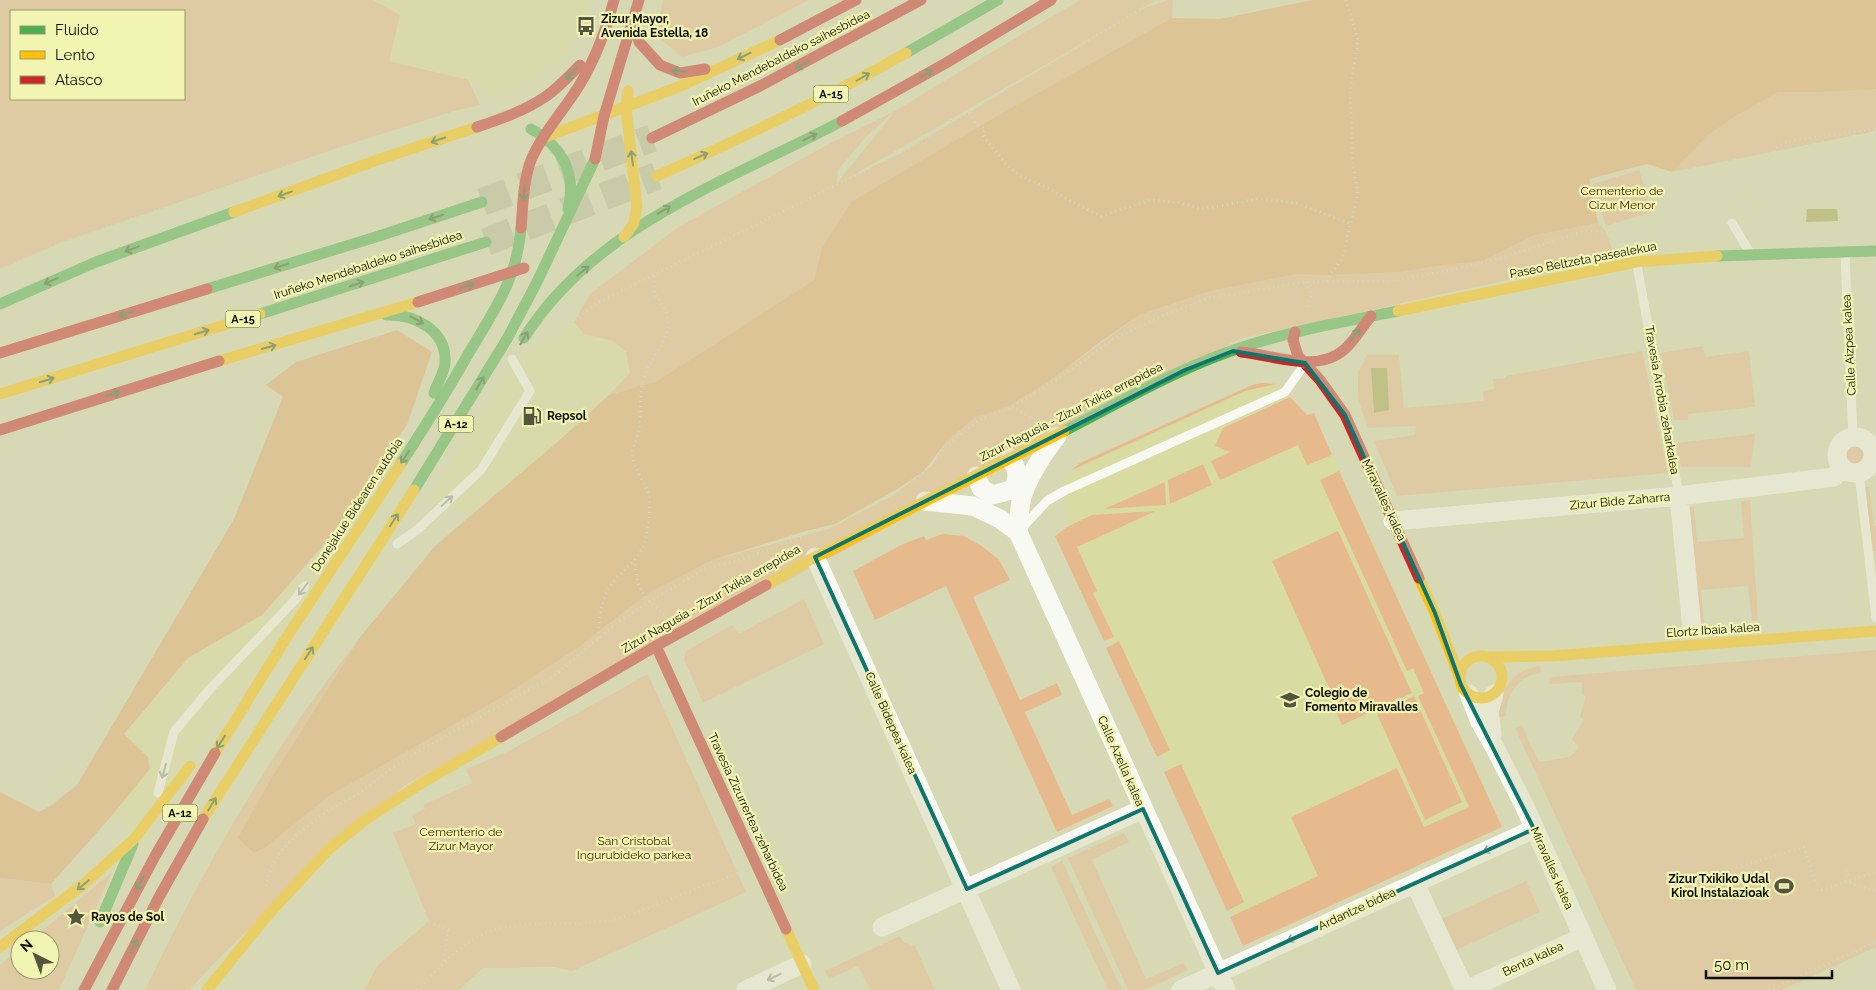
<svg xmlns="http://www.w3.org/2000/svg" width="1876" height="990" font-family="Raleway,sans-serif">
	<rect width="100%" height="100%" fill="#d7d9b4"/>
	<path fill="#d9dca2" d="M373 0H592L570 52 501 101 468 80 388 61 400 15Z
		M574 322 584 334 613 341 626 352 631 373 562 438 469 516 429 498 511 363Z
		M1262 383 1277 384 1307 415 1314 413 1332 455 1501 824 1247 940 1060 533 1067 527 1064 483 1069 473 1080 463 1252 385Z
		M319 576 252 676 191 757 132 832 115 811 150 768 148 757 124 734 188 658 262 615 293 580Z"/>
	<path fill="#e7ba8e" fill-rule="evenodd" d="M0 0H373L400 15 389 61 468 80 480 105 454 111 341 147 63 242 0 269ZM184 11V99H11V11Z
		M663 0H809L718 47 682 57 660 39 658 24Z
		M1080 0H1156L1140 10 1168 0H1173L1172 18 1011 108 822 248 814 280 657 381 609 395 630 373 626 352 613 341 584 334 574 322 590 294 677 228 827 145 895 111 997 49ZM1106 30 899 154 845 180ZM891 114 892 115 837 183 838 170 865 138Z
		M1876 50V131L1672 172 1721 98Z
		M1639 170 1652 212 1606 226 1593 184Z
		M1598 223 1606 232 1615 256 1239 339 405 785 230 947 189 990H145C188 900 237 811 293 728 314 697 338 667 361 636L272 777 266 847 329 796 504 696 579 647 647 594 712 560 829 529 894 495 932 465 947 441 975 417 1048 382 1139 315 1210 291 1297 274 1482 261 1534 235Z
		M1703 346 1705 357 1749 351 1755 407 1688 414V420H1674L1660 353Z
		M1642 351 1668 473 1397 496 1374 441 1415 435 1416 426 1368 428 1358 399V372L1367 355H1399L1404 408 1484 401 1483 391 1494 389 1493 379 1506 378V376Z
		M1262 383 1277 384 1245 391 1072 470 1080 463 1252 385Z
		M1290 397 1307 415 1314 413 1332 455 1307 465 1298 445 1220 480 1211 461 1230 452 1215 446 1223 428Z
		M1755 434 1751 467H1681L1676 443Z
		M1845 455a10 10 0 1 1 20 0a10 10 0 1 1-20 0Z
		M1203 464 1212 485 1170 504 1168 480Z
		M1339 471 1502 827 1243 946 1230 917 1318 876 1291 817 1397 768 1424 827 1469 807 1418 696 1424 693 1413 668 1407 671 1320 480Z
		M1165 482 1166 505 1104 509Z
		M1865 487H1869L1874 526H1876V551L1873 552Z
		M1750 500 1758 620 1752 621 1748 586 1701 590 1704 625H1697L1687 507H1694L1697 542 1744 538 1741 501Z
		M1156 511 1077 547 1097 591 1093 593 1114 637 1104 641 1055 536 1067 527 1092 515Z
		M1338 531 1412 693 1342 725 1326 690 1329 688 1272 561Z
		M943 534 964 536 982 546 999 560 1010 580 973 597 1020 700 1057 683 1062 695 1025 712 1072 815 1109 799 1113 806 1057 832 946 586 875 620 853 571 903 544 924 536 926 540Z
		M804 599 824 644 703 703 684 659 686 651 732 625 739 634Z
		M1119 641 1170 750 1157 757 1106 648Z
		M1876 650V947L1782 990H1636L1515 728 1522 725 1531 747 1540 762 1569 757 1579 748 1572 739 1584 720 1580 717 1586 696 1582 695V682L1549 684 1550 677Z
		M1540 666 1541 673C1519 675 1505 696 1506 716L1498 717C1503 688 1508 672 1540 666Z
		M648 674 746 892 572 971 554 967 483 968 459 990H364L378 965 429 921 393 833 416 824 412 815 425 809 423 805 472 783 466 769 507 752Z
		M1414 696 1462 802 1425 820 1377 714Z
		M1181 764 1244 902 1227 911 1164 772Z
		M1124 833 1129 842 1092 860 1146 979 1184 963 1188 970 1145 990H1128L1068 858Z
		M1062 861 1118 982 1122 990H1108L1051 867Z
		M112 872 59 990H0V965L20 948V970H50V940H31Z
		M0 878 51 884 55 896 0 931Z
		M1526 881 1540 912 1454 951 1440 920Z
		M900 936 903 942 915 946 935 990H870L858 966 829 979 825 971Z"/>
	<path fill="#e4aa74" d="M1312 0H1876V89L1816 92H1778L1735 116 1708 135 1672 172 1647 164 1589 179 1598 223 1534 235 1482 261 1442 265 1398 272 1325 275 1297 274 1210 291 1139 315 1103 340 1048 382 1008 406 975 417 947 441 924 471 899 488 835 524 806 531 712 560 647 594 579 647 504 696 329 796 266 847 254 853 238 838 272 777 361 636 435 546 562 438 609 395 657 381 814 280 822 248 851 202 1011 108 1172 18 1220 19Z
		M397 330 432 352 407 425 328 540 262 615 188 658 124 734 148 757 150 769 109 819 51 884 0 878V792L39 812 50 806 77 785 234 519 283 397 266 385 296 362Z"/>
	<path fill="#a3a451" d="M1807 209H1837L1838 221 1806 222Z
		M1371 368H1387L1389 410 1374 413Z"/>
	<g fill="none" stroke-linecap="round" stroke-linejoin="round">
		<path stroke="#b9bb99" stroke-width="28" stroke-dasharray="28 14" stroke-linecap="butt" d="M482 202 652 138
			M486 242 657 176"/>
		<path stroke="#d3d3c8" stroke-width="3" stroke-dasharray="1 4" stroke-linecap="butt" d="M573 44 585 15
			M971 112 975 122 985 129 983 135 1005 163 1019 175 1050 189 1076 204 1101 216 1151 200 1181 203 1202 209 1258 199 1296 203 1351 224
			M1759 194 1772 154 1778 146 1788 141 1876 129
			M1738 213C1747 205 1758 198 1765 189 1776 176 1774 156 1790 149L1876 137
			M1704 234 1720 225
			M0 269 63 242 357 142
			M1326 281 1342 258 1358 195 1353 164 1350 92 1358 40 1346 0
			M1306 282 1311 294 1309 307
			M551 338 597 303 899 154 1156 0
			M1012 407 1037 421
			M911 483 932 465 943 449 979 420 1012 407 1053 382 1114 339 1160 317 1209 298 1305 282 1391 281 1451 270 1498 259 1585 231 1612 232 1658 218 1661 203
			M635 559C636 592 643 596 667 617
			M598 638C599 622 600 604 608 590 619 570 641 561 646 538 648 527 651 508 649 496 646 483 635 471 633 458 631 450 637 440 638 432 642 417 639 401 642 386 649 348 689 333 654 294L655 275
			M292 723 382 599 432 542 465 514 470 506
			M1725 868V871L1804 847 1818 891 1876 872
			M1846 870 1850 880
			M1845 882 1876 891
			M266 886 267 877 277 856 295 836 329 810 360 793 388 771 426 747 554 676 619 621 703 569 743 559 808 535
			M411 914 448 930 443 964
			M821 955 868 933
			M417 990C435 972 454 950 477 937 515 916 564 928 605 921 627 917 649 908 670 899 693 890 715 882 738 873
			M1769 990 1876 942"/>
		<path stroke="#f9f9f4" stroke-width="9" d="M1732 223 1749 251
			M1845 255 1853 437
			M1637 265 1679 496
			M1859 473 1876 618
			M1021 529 1047 501 1064 491 1285 392 1304 365
			M397 544 417 530 481 470 530 391 512 359
			M158 793 174 732 210 689 294 601 305 586"/>
		<path stroke="#f9f9f4" stroke-width="19" d="M1057 436C1043 454 1029 475 1022 497 1019 508 1019 520 1018 532L1226 990
			M1837 455a18 18 0 1 1 36 0a18 18 0 1 1-36 0Z
			M976 476 981 488 992 495 1004 492 1014 488C1019 476 1017 469 1011 458
			M1679 496 1692 628
			M925 501 973 506 1000 519 1018 532
			M1393 521 1679 496 1834 477 1842 468
			M815 557 1011 990
			M1469 694 1480 722 1495 748 1525 807 1607 990
			M1492 734 1489 712 1494 694
			M1419 892 1465 990
			M882 927 1143 809
			M746 990 802 964
			M1181 990 1534 829
			M1466 990 1574 941"/>
		<path stroke="#4caf50" stroke-width="11" d="M906 53 998 0
			M531 129C562 146 577 174 568 209
			M1717 256 1876 251
			M207 289 379 236 482 202
			M0 304 96 262 234 212
			M260 314 486 242
			M386 315C415 314 447 330 445 363 444 374 437 383 434 393
			M524 338C596 224 729 181 842 121
			M1064 431C1123 401 1182 366 1246 346 1295 330 1347 321 1398 311
			M400 465C424 428 448 390 470 351 495 309 517 279 521 228
			M414 490 507 339 537 282 595 159
			M100 922 133 844"/>
		<path stroke="#ffc107" stroke-width="11" d="M545 137 681 86 780 40
			M657 176C742 138 825 99 906 53
			M234 212 380 159 477 127
			M624 237 634 223 637 207 626 108 628 91
			M1398 311 1636 262 1717 256
			M219 361 418 302
			M0 394 260 314
			M1419 578 1435 613 1460 678
			M766 585 815 557 1064 431
			M1460 677a21 21 0 1 1 42 0a21 21 0 1 1-42 0Z
			M1487 657 1552 656 1876 631
			M215 753 285 640 400 465
			M203 819 414 490
			M786 929 814 990
			M0 947 84 884 135 838 190 766
			M207 990 267 916 329 849 365 820 422 783 501 737"/>
		<path stroke="#c62828" stroke-width="11" d="M634 20 639 42 660 65 680 73 705 69
			M780 40 856 0
			M842 121 946 63 1051 0
			M477 127C501 119 524 111 545 97 558 88 569 76 580 65
			M652 138 762 85 921 0
			M595 159 604 116 639 0
			M521 228C523 205 523 182 531 160 541 136 559 116 573 95 593 66 605 34 614 0
			M418 302 524 268
			M1295 332 1293 340 1298 356 1320 380 1345 415 1419 578
			M1241 352C1274 355 1317 374 1345 349 1355 340 1362 327 1371 316
			M0 353 207 289
			M0 430 219 361
			M656 646 786 929
			M501 737 656 646 766 585
			M84 990 155 856 215 753
			M112 990 159 897 203 819"/>
	</g>
	<defs><path id="oneway-shaft" d="M-6 0H5M1.5-3L5.5 0L1.5 3" fill="none" stroke-width="1.6" stroke-linecap="round" stroke-linejoin="round" transform="scale(1.25)"/></defs>
	<g stroke="#2d5e28">
		<use href="#oneway-shaft" transform="translate(744 56) rotate(154)"/>
		<use href="#oneway-shaft" transform="translate(802 65) rotate(152)"/>
		<use href="#oneway-shaft" transform="translate(679 71) rotate(-176)"/>
		<use href="#oneway-shaft" transform="translate(571 74) rotate(133)"/>
		<use href="#oneway-shaft" transform="translate(926 74) rotate(-29)"/>
		<use href="#oneway-shaft" transform="translate(863 77) rotate(-30)"/>
		<use href="#oneway-shaft" transform="translate(810 137) rotate(-26)"/>
		<use href="#oneway-shaft" transform="translate(438 140) rotate(161)"/>
		<use href="#oneway-shaft" transform="translate(701 156) rotate(-24)"/>
		<use href="#oneway-shaft" transform="translate(632 158) rotate(-98)"/>
		<use href="#oneway-shaft" transform="translate(524 193) rotate(95)"/>
		<use href="#oneway-shaft" transform="translate(285 194) rotate(160)"/>
		<use href="#oneway-shaft" transform="translate(664 210) rotate(-31)"/>
		<use href="#oneway-shaft" transform="translate(436 217) rotate(162)"/>
		<use href="#oneway-shaft" transform="translate(132 249) rotate(160)"/>
		<use href="#oneway-shaft" transform="translate(281 266) rotate(163)"/>
		<use href="#oneway-shaft" transform="translate(583 271) rotate(-39)"/>
		<use href="#oneway-shaft" transform="translate(51 281) rotate(156)"/>
		<use href="#oneway-shaft" transform="translate(357 284) rotate(-18)"/>
		<use href="#oneway-shaft" transform="translate(467 286) rotate(-18)"/>
		<use href="#oneway-shaft" transform="translate(126 314) rotate(163)"/>
		<use href="#oneway-shaft" transform="translate(417 320) rotate(28)"/>
		<use href="#oneway-shaft" transform="translate(202 332) rotate(-17)"/>
		<use href="#oneway-shaft" transform="translate(1355 335) rotate(-52)"/>
		<use href="#oneway-shaft" transform="translate(524 338) rotate(-60)"/>
		<use href="#oneway-shaft" transform="translate(269 347) rotate(-16)"/>
		<use href="#oneway-shaft" transform="translate(47 380) rotate(-17)"/>
		<use href="#oneway-shaft" transform="translate(480 383) rotate(-59)"/>
		<use href="#oneway-shaft" transform="translate(113 394) rotate(-17)"/>
		<use href="#oneway-shaft" transform="translate(405 457) rotate(123)"/>
		<use href="#oneway-shaft" transform="translate(394 520) rotate(-57)"/>
		<use href="#oneway-shaft" transform="translate(309 653) rotate(-57)"/>
		<use href="#oneway-shaft" transform="translate(221 742) rotate(122)"/>
		<use href="#oneway-shaft" transform="translate(212 804) rotate(-59)"/>
		<use href="#oneway-shaft" transform="translate(140 883) rotate(120)"/>
		<use href="#oneway-shaft" transform="translate(83 885) rotate(141)"/>
		<use href="#oneway-shaft" transform="translate(134 946) rotate(-63)"/>
	</g>
	<g stroke="#9b9b92">
		<use href="#oneway-shaft" transform="translate(447 501) rotate(-43)"/>
		<use href="#oneway-shaft" transform="translate(303 589) rotate(127)"/>
		<use href="#oneway-shaft" transform="translate(164 771) rotate(105)"/>
		<use href="#oneway-shaft" transform="translate(1490 849) rotate(156)"/>
		<use href="#oneway-shaft" transform="translate(1294 938) rotate(155)"/>
		<use href="#oneway-shaft" transform="translate(774 977) rotate(155)"/>
	</g>
	<path d="M0 0H1876V990H0ZM1233 351 1305 363 1345 415 1435 613 1461 685 1534 829 1218 973 1143 809 967 889 815 557 1185 370Z" fill="#d7d9b4" fill-opacity=".55" fill-rule="evenodd"/>
	<path fill="none" stroke="#0f766e" stroke-width="4" stroke-linejoin="round" d="M1233 351 1305 363 1345 415 1435 613 1461 685 1534 829 1218 973 1143 809 967 889 815 557 1185 370Z"/>
	<defs>
		<g id="bus-bare" transform="scale(1.5)"><path d="M-5-6H5V4H4V6H2V4H-2V6H-4V4H-5ZM-3.5-4V0h7V-4ZM-3.5 1.2v1.5H-2V1.2ZM2 1.2v1.5H3.5V1.2Z" fill="#54553f" stroke="#f2f5b2" stroke-width="2.5" paint-order="stroke"/></g>
		<g id="fuel-bare" transform="scale(1.5)"><path d="M-5.5-6h7V0h2V4h1.3V-2.5L3-4.5l.8-.8L6-3V5H2.5V1h-1V6h-7ZM-4.2-4.7v3.2H.2V-4.7Z" fill="#54553f" stroke="#f2f5b2" stroke-width="2.5" paint-order="stroke"/></g>
		<g id="school-bare" transform="scale(1.5)"><path d="M0-5L7-2L0 1L-7-2ZM-4 1L0 2.5L4 1V4Q0 6-4 4Z" fill="#54553f" stroke="#f2f5b2" stroke-width="2.5" paint-order="stroke"/></g>
		<g id="stadium-bare" transform="scale(1.5)"><path d="M0-5a6.5 5 0 1 0 0 10a6.5 5 0 1 0 0-10ZM-3.5-1.8h7v3.6h-7Z" fill="#54553f" stroke="#f2f5b2" stroke-width="2.5" paint-order="stroke"/></g>
		<g id="sight-bare" transform="scale(1.5)"><path d="M0-6L1.8-2.2L6-1.7L2.9 1.2L3.7 5.4L0 3.3L-3.7 5.4L-2.9 1.2L-6-1.7L-1.8-2.2Z" fill="#54553f" stroke="#f2f5b2" stroke-width="2.5" paint-order="stroke"/></g>
	</defs>
	<g fill-rule="evenodd">
		<use href="#bus-bare" x="586" y="26"/>
		<use href="#fuel-bare" x="532" y="416"/>
		<use href="#school-bare" x="1290" y="700"/>
		<use href="#stadium-bare" x="1784" y="886"/>
		<use href="#sight-bare" x="76" y="917"/>
	</g>
	<g text-anchor="middle" dominant-baseline="central" stroke-width="4.5" stroke-linejoin="round" paint-order="stroke">
		<g fill="#f2f5b2" stroke="#525335" stroke-width="1">
			<rect x="813.5" y="85.5" width="35" height="17" rx="4"/>
			<rect x="225.5" y="310.5" width="35" height="17" rx="4"/>
			<rect x="438.5" y="415.5" width="35" height="17" rx="4"/>
			<rect x="162.5" y="804.5" width="35" height="17" rx="4"/>
		</g>
		<g font-size="11" font-weight="bold" fill="#0e0e00">
			<text x="831" y="94">A-15</text>
			<text x="243" y="319">A-15</text>
			<text x="456" y="424">A-12</text>
			<text x="180" y="813">A-12</text>
		</g>
		<g font-size="12" font-weight="bold" fill="#0e0e00" stroke="#f2f5b2" text-anchor="start">
			<text x="601" y="19">Zizur Mayor,<tspan x="601" dy="14">Avenida Estella, 18</tspan></text>
			<text x="547" y="416">Repsol</text>
			<text x="1305" y="693">Colegio de<tspan x="1305" dy="14">Fomento Miravalles</tspan></text>
			<text x="1769" y="879" text-anchor="end">Zizur Txikiko Udal<tspan x="1769" dy="14">Kirol Instalazioak</tspan></text>
			<text x="91" y="917">Rayos de Sol</text>
		</g>
		<g font-size="12" fill="#0e0e00" stroke="#f2f5b2">
			<text transform="translate(781 58) rotate(-27)">Iruñeko Mendebaldeko saihesbidea</text>
			<text transform="translate(1583 260) rotate(-11)">Paseo Beltzeta pasealekua</text>
			<text transform="translate(368 265) rotate(-18)">Iruñeko Mendebaldeko saihesbidea</text>
			<text transform="translate(1849 345) rotate(-93)">Calle Aizpea kalea</text>
			<text transform="translate(1662 400) rotate(80)">Travesía Arrobia zeharkalea</text>
			<text transform="translate(1071 412) rotate(-27)">Zizur Nagusia - Zizur Txikia errepidea</text>
			<text transform="translate(1384 500) rotate(65)">Miravalles kalea</text>
			<text transform="translate(1620 501) rotate(-5)">Zizur Bide Zaharra</text>
			<text transform="translate(357 505) rotate(-57)">Donejakue Bidearen autobia</text>
			<text transform="translate(711 599) rotate(-30)">Zizur Nagusia - Zizur Txikia errepidea</text>
			<text transform="translate(1713 630) rotate(-4)">Elortz Ibaia kalea</text>
			<text transform="translate(891 723) rotate(66)">Calle Bidepea kalea</text>
			<text transform="translate(1121 761) rotate(66)">Calle Azella kalea</text>
			<text transform="translate(748 812) rotate(65)">Travesía Zizurrertea zeharbidea</text>
			<text transform="translate(1552 868) rotate(66)">Miravalles kalea</text>
			<text transform="translate(1357 909) rotate(-25)">Ardantze bidea</text>
			<text transform="translate(1533 959) rotate(-25)">Benta kalea</text>
		</g>
		<g font-size="12" fill="#4d2307" stroke="#f2f5b2">
			<text x="1622" y="191">Cementerio de<tspan x="1622" dy="14">Cizur Menor</tspan></text>
			<text x="461" y="832">Cementerio de<tspan x="461" dy="14">Zizur Mayor</tspan></text>
			<text x="634" y="841">San Cristobal<tspan x="634" dy="14">Ingurubideko parkea</tspan></text>
		</g>
	</g>
	<rect x="10" y="10" width="175" height="90" fill="#f2f5b2" stroke="#97996b"/>
	<rect x="20" y="26" width="25" height="8" fill="#4caf50" stroke="#97996b"/>
	<text x="55" y="35" font-size="15" fill="#0e0e00">Fluido</text>
	<rect x="20" y="51" width="25" height="8" fill="#ffc107" stroke="#97996b"/>
	<text x="55" y="60" font-size="15" fill="#0e0e00">Lento</text>
	<rect x="20" y="76" width="25" height="8" fill="#c62828" stroke="#97996b"/>
	<text x="55" y="85" font-size="15" fill="#0e0e00">Atasco</text>
	<g transform="translate(35 955) rotate(318)"><circle r="24" fill="#f2f5b2" stroke="#97996b"/>
	<path d="M0-4L9 19L0 12L-9 19Z" fill="#54553f"/>
	<text y="-8" font-size="14" font-weight="bold" text-anchor="middle" fill="#0e0e00">N</text>
	</g>
	<path d="M1706 970v8h126v-8" fill="none" stroke="#0e0e00" stroke-width="2.5"/>
	<text x="1714" y="970" font-size="15" fill="#0e0e00" stroke="#f2f5b2" stroke-width="4" paint-order="stroke">50 m</text>
</svg>
